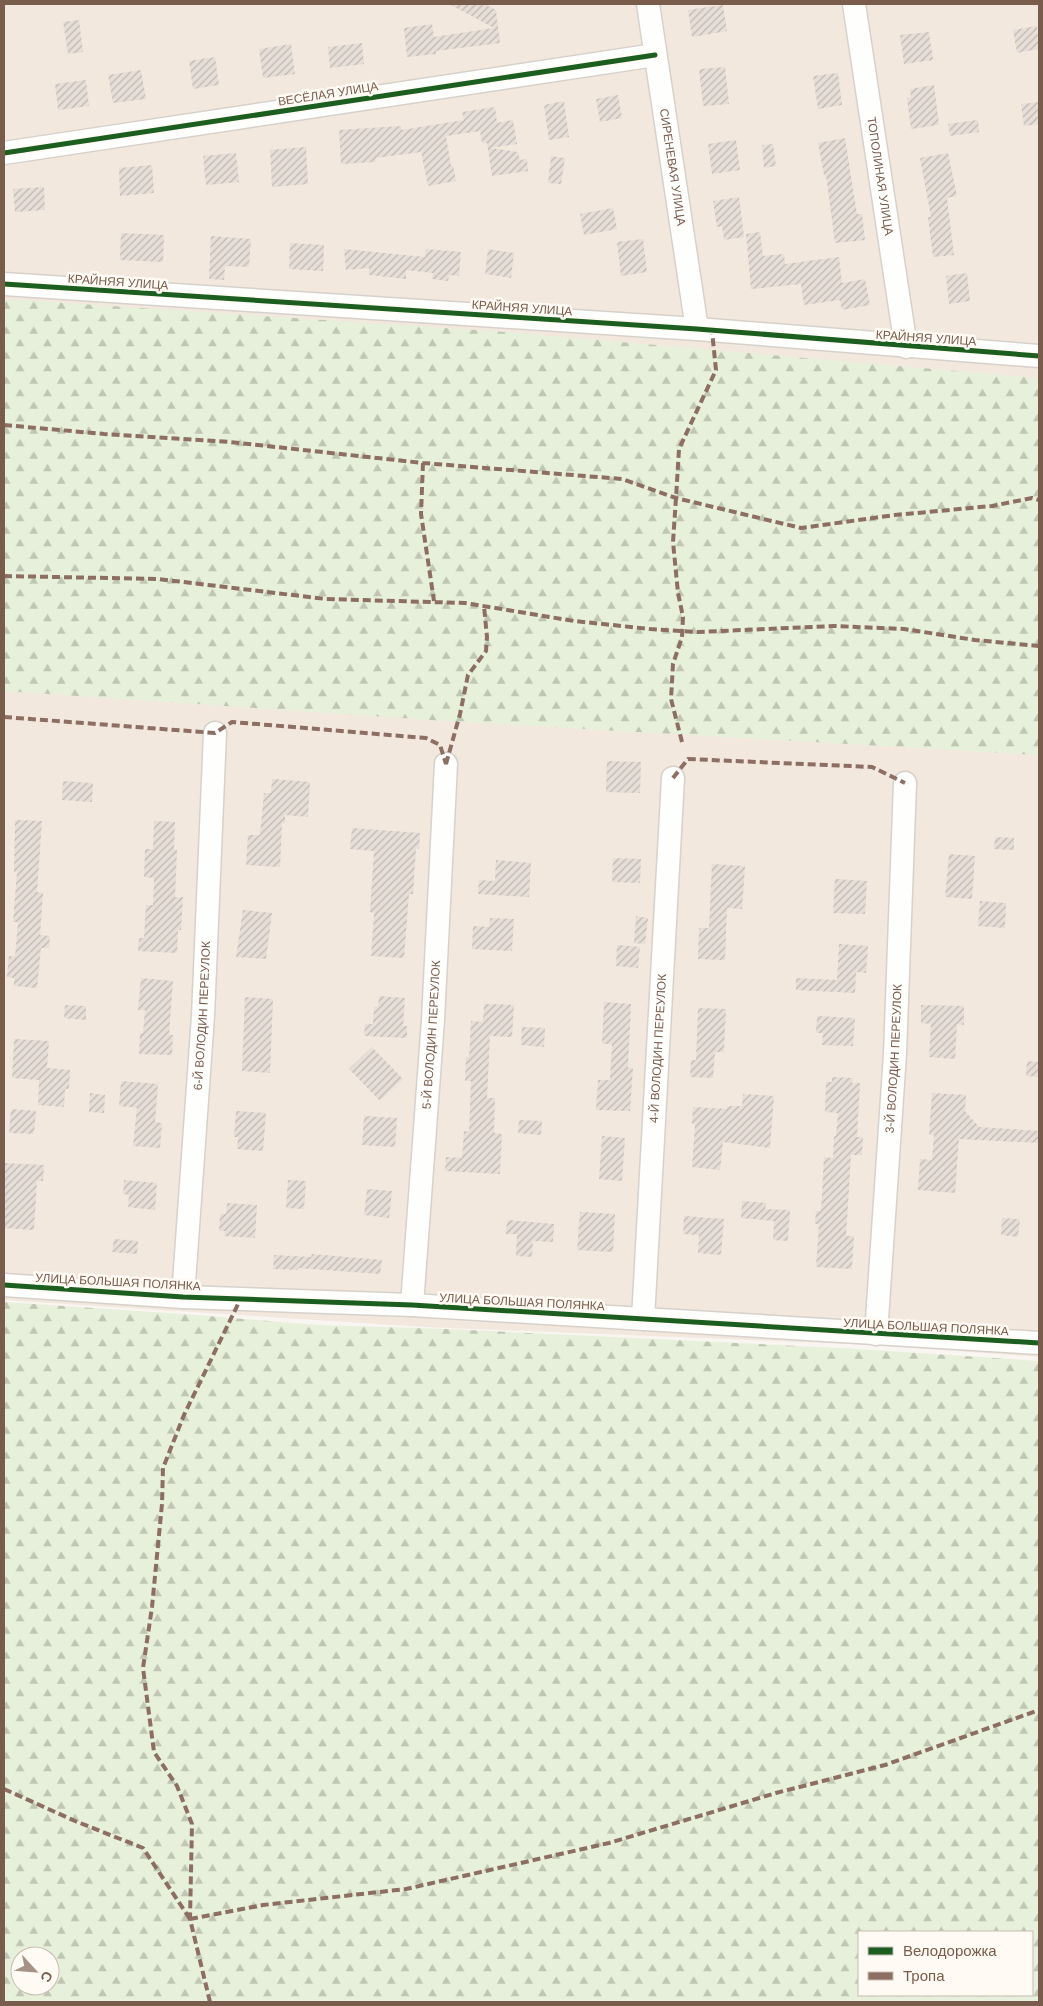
<svg xmlns="http://www.w3.org/2000/svg" width="1043" height="2006" font-family="Arial,sans-serif">
	<defs>
		<pattern id="forest-firs" width="22" height="20" patternUnits="userSpaceOnUse" patternTransform="scale(1.25)"><rect width="22" height="20" fill="#e7f0db"/><path d="M5 1l3.5 6h-7zM16 11l3.5 6h-7z" fill="#c0c6b4"/></pattern>
		<pattern id="building-hatch" width="6" height="6" patternUnits="userSpaceOnUse" patternTransform="scale(1.25)"><rect width="6" height="6" fill="#e6ded7"/><path d="M-1 1l2-2M0 6l6-6M5 7l2-2" fill="none" stroke="#bfb7b1"/></pattern>
	</defs>
	<rect width="100%" height="100%" fill="#f9f5f0"/>
	<path fill="#f2e8de" d="M4 4H1039V1357L874 1345 426 1327 4 1300Z"/>
	<path fill="url(#forest-firs)" fill-rule="evenodd" d="M4 299 492 331 1039 378V755L446 721 4 691Z
		M4 1302 197 1315 317 1325 447 1329 841 1348 1039 1361V2002H4ZM859 1932H1032V1995H859ZM20 1956H50V1986H20Z"/>
	<path fill="url(#building-hatch)" d="M449 4H485L496 10 500 43 436 51V54L407 57 404 28 432 24 434 37 494 28Z
		M723 5 727 31 692 37 688 10Z
		M79 20 83 52 68 54 63 22Z
		M1037 26 1039 49 1017 53 1013 30Z
		M929 32 933 60 904 64 900 35Z
		M362 43 364 64 330 68 328 47Z
		M291 44 295 74 263 78 259 49Z
		M215 57 219 85 193 89 189 61Z
		M725 67 729 104 703 106 699 69Z
		M141 70 146 99 113 103 108 75Z
		M838 73 842 105 818 109 813 76Z
		M86 80 89 106 58 110 55 84Z
		M934 85 939 125 911 129 907 98H911L910 89Z
		M618 95 622 118 600 122 596 99Z
		M564 101 569 137 549 140 544 105Z
		M1039 102V124L1024 126 1021 104Z
		M495 107 497 123 513 120 517 144 490 148 518 152 520 160 527 159 528 171 492 176 487 143H482L480 131 446 136 451 166 453 165 456 181 428 186 421 152 376 158V162L341 164 339 130 401 126 402 130 464 120 462 112Z
		M978 120 979 132 950 136 948 124Z
		M845 138 857 214H862L865 240 835 243 826 175H824L818 143Z
		M736 140 740 170 712 174 708 144Z
		M773 144 776 166 764 168 762 145Z
		M306 147 308 184 272 187 270 150Z
		M236 153 239 182 206 185 203 156Z
		M948 153 957 196 947 198 954 255 933 257 928 217H931L920 158Z
		M551 156 565 158 561 184 548 183Z
		M152 165 154 193 120 196 119 168Z
		M44 187 45 210 15 212 13 189Z
		M739 197 744 237 724 240 722 226 717 227 713 201Z
		M613 208 617 229 584 235 580 214Z
		M760 232 763 256 784 254 785 264 839 257 842 283 865 279 870 305 842 310 840 300 804 305 801 284 751 289 746 234Z
		M121 233 164 235 163 262 120 260Z
		M211 236 251 239 249 267 225 266 224 280 209 279Z
		M643 239 647 272 621 276 617 242Z
		M290 243 324 245 323 271 289 269Z
		M344 249 425 257 426 249 461 252 459 276 449 275 448 281 432 279 433 273 406 270V279L369 275V268L346 270Z
		M488 249 514 253 511 278 485 274Z
		M967 273 970 301 949 304 946 276Z
		M607 761 641 762 640 793 606 792Z
		M272 779 310 782 308 817 285 815V823H282L280 867 246 865 248 835H260L264 793H271Z
		M63 781 93 783 92 802 62 800Z
		M15 820 42 821 37 892 43 893 40 935 50 936 49 948H41L37 988 14 986V978L7 977 9 956 15 957 18 922H13L17 872H14Z
		M154 821 175 822 174 850H177L175 897H183L181 930H178L177 953 138 951 139 938H144L146 905H153L154 878 144 877 145 849H153Z
		M352 828 420 833 419 849 416 848 413 894H409L404 958 371 956 374 913 370 912 374 851 350 849Z
		M995 837 1014 838V850L994 849Z
		M949 854 975 856 972 899 945 897Z
		M613 858 641 859 640 883 612 882Z
		M496 860 531 863 529 897 478 894 479 880 495 881Z
		M712 864 745 866 742 909 727 908 725 960 698 959 699 928H709Z
		M835 879 867 881 865 914 833 913Z
		M980 901 1006 903 1005 928 978 926Z
		M243 910 272 913 266 959 236 957Z
		M636 916 648 918 645 944 634 943Z
		M490 918 514 919 512 951 472 949 473 926 489 927Z
		M839 944 868 946 866 973 856 972 855 993 796 990V978L837 980Z
		M617 945 640 947 638 968 616 966Z
		M141 978 173 981 169 1035H173L172 1055 139 1054 140 1033H143L145 1010H138Z
		M379 996 405 998 403 1026H407V1038L364 1036 365 1024H373L374 1007H378Z
		M245 997 273 999 270 1073 242 1071Z
		M604 1002 631 1004 628 1068H633L630 1111 596 1110 598 1080H610L612 1044H602Z
		M484 1004 514 1005 512 1037 490 1036 487 1098H495L494 1133 502 1134 500 1174 445 1171 446 1157 462 1158 464 1131 469 1132 471 1081H465L466 1057H469L471 1021 483 1022Z
		M65 1005 86 1006V1020L64 1018Z
		M921 1005 964 1006V1025L957 1024 955 1059 929 1057 931 1024 921 1023Z
		M698 1008 726 1009 724 1052H715L713 1078 690 1077 691 1060H696Z
		M817 1016 855 1018 853 1046 822 1045 823 1033H816Z
		M522 1027 545 1028 544 1047 521 1045Z
		M14 1039 49 1041 47 1068 70 1070 69 1089H65L64 1107 38 1105 39 1080 12 1078Z
		M372 1047 403 1079 380 1101 349 1069Z
		M1027 1061 1039 1062V1077L1026 1076Z
		M832 1077 853 1078 852 1083H860L857 1137H863L862 1155H851L846 1236H854L852 1269 816 1267 819 1224H815L816 1211H821L824 1157 833 1158 834 1136H836L838 1113 825 1112 826 1082H832Z
		M121 1081 158 1084 155 1122 162 1123 160 1148 133 1146 137 1108 119 1106Z
		M90 1093 105 1095 104 1113 89 1112Z
		M932 1093 966 1095 965 1111 979 1127 1039 1131V1143L959 1139 955 1193 918 1190 920 1159 932 1160 934 1135H929Z
		M743 1094 774 1096 770 1148 723 1142 720 1170 692 1167 695 1124H692L693 1107 727 1109V1106H742Z
		M11 1109 36 1111 34 1134 9 1133Z
		M236 1111 266 1113 263 1151 237 1149 238 1137H234Z
		M364 1116 397 1118 395 1147 362 1145Z
		M519 1120 542 1121 541 1135 518 1133Z
		M602 1136 625 1138 622 1181 599 1179Z
		M4 1163 44 1165 43 1181H37L34 1230 4 1228Z
		M124 1180 157 1183 155 1210 128 1207 129 1195 123 1194Z
		M288 1180 306 1181 304 1209 286 1208Z
		M367 1189 392 1191 389 1218 364 1215Z
		M742 1201 766 1203 765 1209 790 1210 788 1241 773 1240 774 1221 741 1218Z
		M227 1203 257 1205 255 1238 224 1236 225 1231H219L220 1214H226Z
		M580 1212 615 1214 613 1252 577 1250Z
		M684 1216 724 1219 721 1255 698 1253 699 1235 683 1234Z
		M1002 1218 1020 1219 1018 1237 1001 1235Z
		M507 1220 554 1224 553 1242 533 1241 532 1257 516 1256 517 1234H506Z
		M114 1239 138 1241 137 1254 112 1252Z
		M312 1254 382 1260 380 1274 298 1268V1270L273 1269 274 1255 311 1257Z"/>
	<g fill="none" stroke-linecap="round" stroke-linejoin="round">
		<g stroke="#d7d1cb" stroke-width="25">
			<g id="minor">
				<path id="s1" d="M648 4 697 329"/>
				<path id="s2" d="M854 4 906 347"/>
				<path d="M4 153 655 55"/>
				<path d="M4 284 697 329 1039 356"/>
				<path d="M4 1285 183 1297 412 1305 1039 1343"/>
				<path id="s3" d="M183 1297 203 1016 215 733"/>
				<path id="s4" d="M412 1305 433 1020 446 764"/>
				<path id="s5" d="M643 1319 673 778"/>
				<path id="s6" d="M876 1334 895 1054 905 783"/>
			</g>
		</g>
		<use href="#minor" stroke="#fefefd" stroke-width="22"/>
		<path stroke="#8d6e63" stroke-width="4" stroke-dasharray="8 4" stroke-linecap="butt" d="M4 425 104 434 230 442 423 463 622 479 676 498 801 528 895 515 992 506 1032 498 1039 500
			M423 463 421 514 434 601
			M4 576 158 579 326 599 465 603 574 621 650 629 698 632 834 626 904 629 975 640 1039 646
			M4 717 215 733 232 722 426 738 440 745 446 764
			M682 742 671 699 673 664 682 637 683 617 678 593 673 542 676 498 679 449 716 370 712 331
			M446 764 460 714 468 675 486 651 487 637 484 606
			M673 778 688 759 872 767 905 783
			M4 1789 75 1821 143 1848 190 1919
			M190 1919 263 1905 406 1889 609 1843 776 1793 885 1765 1039 1710
			M210 2002 190 1919 192 1824 177 1786 154 1752 143 1668 152 1607 162 1504 163 1468 184 1415 241 1298"/>
		<g stroke="#fffaf3" stroke-width="8">
			<path id="cycleway" d="M4 153 655 55
				M4 284 697 329 1039 356
				M4 1285 183 1297 412 1305 1039 1343"/>
		</g>
		<use href="#cycleway" stroke="#1b5e20" stroke-width="5"/>
	</g>
	<g text-anchor="middle" dominant-baseline="central" stroke-width="5" stroke-linejoin="round" paint-order="stroke">
		<g font-size="12" fill="#7a5c4d" stroke="#fffaf3">
			<text transform="translate(328 94) rotate(-9)">ВЕСЁЛАЯ УЛИЦА</text>
			<text stroke="none"><textPath href="#s1" startOffset="165">СИРЕНЕВАЯ УЛИЦА</textPath></text>
			<text stroke="none"><textPath href="#s2" startOffset="174">ТОПОЛИНАЯ УЛИЦА</textPath></text>
			<text transform="translate(118 282) rotate(4)">КРАЙНЯЯ УЛИЦА</text>
			<text transform="translate(522 308) rotate(4)">КРАЙНЯЯ УЛИЦА</text>
			<text transform="translate(926 338) rotate(4)">КРАЙНЯЯ УЛИЦА</text>
			<text stroke="none"><textPath href="#s3" startOffset="282">6-Й ВОЛОДИН ПЕРЕУЛОК</textPath></text>
			<text stroke="none"><textPath href="#s4" startOffset="271">5-Й ВОЛОДИН ПЕРЕУЛОК</textPath></text>
			<text stroke="none"><textPath href="#s5" startOffset="271">4-Й ВОЛОДИН ПЕРЕУЛОК</textPath></text>
			<text stroke="none"><textPath href="#s6" startOffset="276">3-Й ВОЛОДИН ПЕРЕУЛОК</textPath></text>
			<text transform="translate(118 1282) rotate(3)">УЛИЦА БОЛЬШАЯ ПОЛЯНКА</text>
			<text transform="translate(522 1302) rotate(3)">УЛИЦА БОЛЬШАЯ ПОЛЯНКА</text>
			<text transform="translate(926 1327) rotate(3)">УЛИЦА БОЛЬШАЯ ПОЛЯНКА</text>
		</g>
	</g>
	<rect width="1043" height="2006" fill="none" stroke="#7a5c4d" stroke-width="10"/>
	<rect x="858" y="1931" width="175" height="65" fill="#fffaf3" stroke="#cabbb1"/>
	<rect x="868" y="1947" width="25" height="8" fill="#1b5e20" stroke="#cabbb1"/>
	<text x="903" y="1956" font-size="15" fill="#7a5c4d">Велодорожка</text>
	<rect x="868" y="1972" width="25" height="8" fill="#8d6e63" stroke="#cabbb1"/>
	<text x="903" y="1981" font-size="15" fill="#7a5c4d">Тропа</text>
	<g transform="translate(35 1971) rotate(116)"><circle r="24" fill="#fffaf3" stroke="#cabbb1"/>
	<path d="M0-4L9 19L0 12L-9 19Z" fill="#a69286"/>
	<text y="-8" font-size="14" font-weight="bold" text-anchor="middle" fill="#7a5c4d">С</text>
	</g>
</svg>
